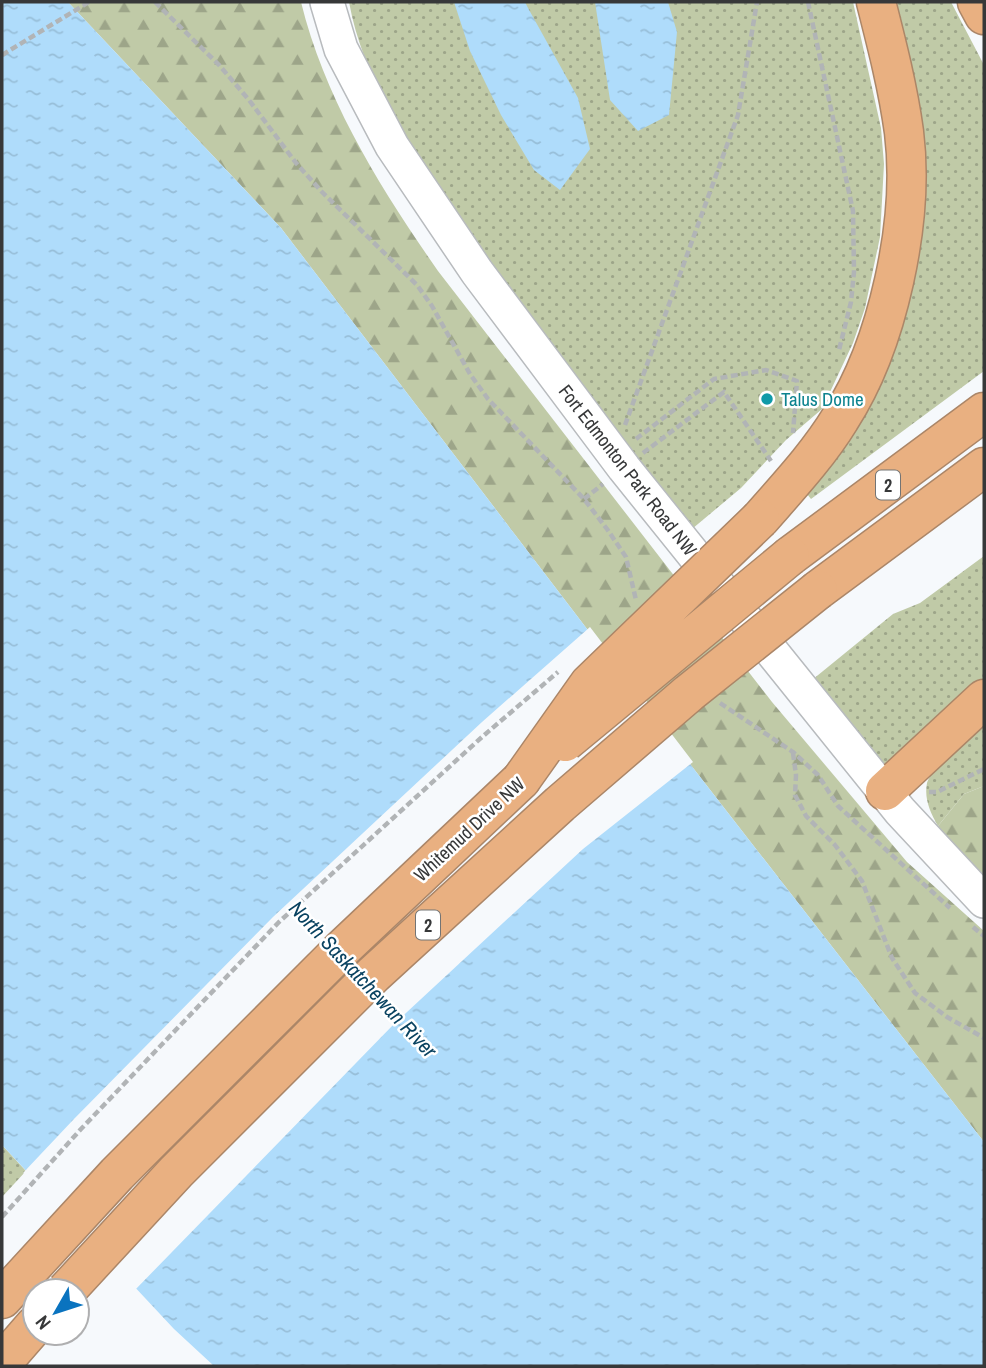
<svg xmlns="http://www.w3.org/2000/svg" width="986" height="1368" font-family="'Archivo Narrow',sans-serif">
	<defs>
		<pattern id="grass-dots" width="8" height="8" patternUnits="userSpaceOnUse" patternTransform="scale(1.75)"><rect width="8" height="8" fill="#c0caa7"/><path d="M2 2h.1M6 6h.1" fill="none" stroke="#9da589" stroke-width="1.8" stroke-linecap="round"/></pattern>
		<pattern id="forest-firs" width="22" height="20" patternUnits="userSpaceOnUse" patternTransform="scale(1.75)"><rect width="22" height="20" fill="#c0caa7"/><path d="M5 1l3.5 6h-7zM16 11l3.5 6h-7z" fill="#9da589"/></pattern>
		<pattern id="water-ripples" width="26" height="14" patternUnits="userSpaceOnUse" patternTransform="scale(1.75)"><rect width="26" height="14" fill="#afdcfb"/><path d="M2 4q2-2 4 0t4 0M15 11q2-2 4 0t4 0" fill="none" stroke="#97bed8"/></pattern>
	</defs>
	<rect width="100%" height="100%" fill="#f6f9fc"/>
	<path fill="url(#grass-dots)" d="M349 2H853L881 128 884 164 880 237 865 308 853 343 822 409 786 440 741 488 692 529C609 423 524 318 450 205 407 141 363 79 349 2Z
		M892 2H951L984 65V371L811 499 807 494 885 356Z
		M984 556V679L889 770 880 767 812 680 893 614 920 603Z
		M984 721V786L964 794 938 826C930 812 924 799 927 783 931 768 972 733 984 721Z
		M2 1145 26 1171 2 1197Z"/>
	<path fill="url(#forest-firs)" d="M68 2H301C325 100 381 189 438 271L772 702 907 862 984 931V1142L697 773 281 228Z
		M984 786V882L955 850 938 826 964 794Z"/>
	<path fill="url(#water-ripples)" d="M2 2H68L281 228 697 773 984 1142V1366H214L174 1329 2 1145Z
		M454 2H525L528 8 578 98 590 149 560 190 534 170 501 115 470 51Z
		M595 2H668L677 32 669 115 638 131 610 100Z"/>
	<path fill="#f6f9fc" d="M590 627 693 762 583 849 393 1025 134 1291 23 1173 73 1120 273 917 482 722Z"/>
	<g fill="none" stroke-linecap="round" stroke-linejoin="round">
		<g stroke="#b8bbbe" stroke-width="36">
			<path id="minor" d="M327 2 341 49 392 146 477 272 624 468 900 811 984 901"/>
		</g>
		<g stroke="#ab8668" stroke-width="41">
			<path id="highway" d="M977 2 984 15
				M760 519C788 487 818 455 840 419 888 345 915 220 904 132 898 88 887 45 876 2
				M790 556 984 412
				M818 590 984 467
				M885 791 984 699
				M2 1299 117 1174 341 950 521 780
				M2 1363 35 1325"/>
		</g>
		<path stroke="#b1b4b6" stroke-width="4.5" stroke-dasharray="7 3.5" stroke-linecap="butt" d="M155 2 219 65 249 100 296 163 322 192 417 285 432 306 470 374 488 399 584 499 607 529 626 557 636 600
			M808 2 853 211 854 272 851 302 839 350
			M2 55 89 2
			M625 425 738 115 757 2
			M636 439 714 379 766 370 797 381 793 433
			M643 453 724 392 771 461
			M584 499 603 484
			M720 703 793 752 818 775 838 806 950 908
			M793 753 796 775 795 795 806 816 835 845 862 881 892 958 915 993 947 1017 984 1038
			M929 792H937L984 769
			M973 927 984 936"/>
		<use href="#minor" stroke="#fff" stroke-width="33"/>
		<use href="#highway" stroke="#e9b081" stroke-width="38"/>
		<g stroke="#ab8668" stroke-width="41" stroke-linecap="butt">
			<path id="highway-bridge" d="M565 742 790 556
				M521 780 589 684 760 519
				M66 1291 176 1172 374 974 560 804 689 693 818 590"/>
		</g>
		<path stroke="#b1b4b6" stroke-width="4.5" stroke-dasharray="7 3.5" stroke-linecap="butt" d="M2 1217 81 1129 279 922 482 737 558 672"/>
		<use href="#highway-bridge" stroke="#e9b081" stroke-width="38"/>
	</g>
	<circle fill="#0f9aa8" stroke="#fff" stroke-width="2.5" cx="767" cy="399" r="7"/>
	<g text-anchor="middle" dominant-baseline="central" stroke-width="5" stroke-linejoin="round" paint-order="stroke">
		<g fill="#fff" stroke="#737474" stroke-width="2">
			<rect x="876" y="470.5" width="24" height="29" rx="5"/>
			<rect x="416" y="910.5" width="24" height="29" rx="5"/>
		</g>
		<g font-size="18" font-weight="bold" fill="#373839">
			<text x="888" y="485">2</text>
			<text x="428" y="925">2</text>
		</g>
		<g font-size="19" fill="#0d838f" stroke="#fff" text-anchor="start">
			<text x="781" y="399">Talus Dome</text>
		</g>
		<g font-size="19" fill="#373839" stroke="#fff">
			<text transform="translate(628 470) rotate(52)">Fort Edmonton Park Road NW</text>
			<text transform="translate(469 829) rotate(-43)">Whitemud Drive NW</text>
		</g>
		<g font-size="21" font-style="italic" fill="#094260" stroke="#fff">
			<text transform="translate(363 979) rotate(47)">North Saskatchewan River</text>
		</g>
	</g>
	<rect width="986" height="1368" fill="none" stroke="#373839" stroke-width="7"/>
	<g transform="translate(56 1312) rotate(231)"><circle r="33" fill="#ffffff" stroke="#afafb0" stroke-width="2"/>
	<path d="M0-5L12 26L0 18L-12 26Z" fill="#0a73bf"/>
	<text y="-10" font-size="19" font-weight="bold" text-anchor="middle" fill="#373839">N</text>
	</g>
</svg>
